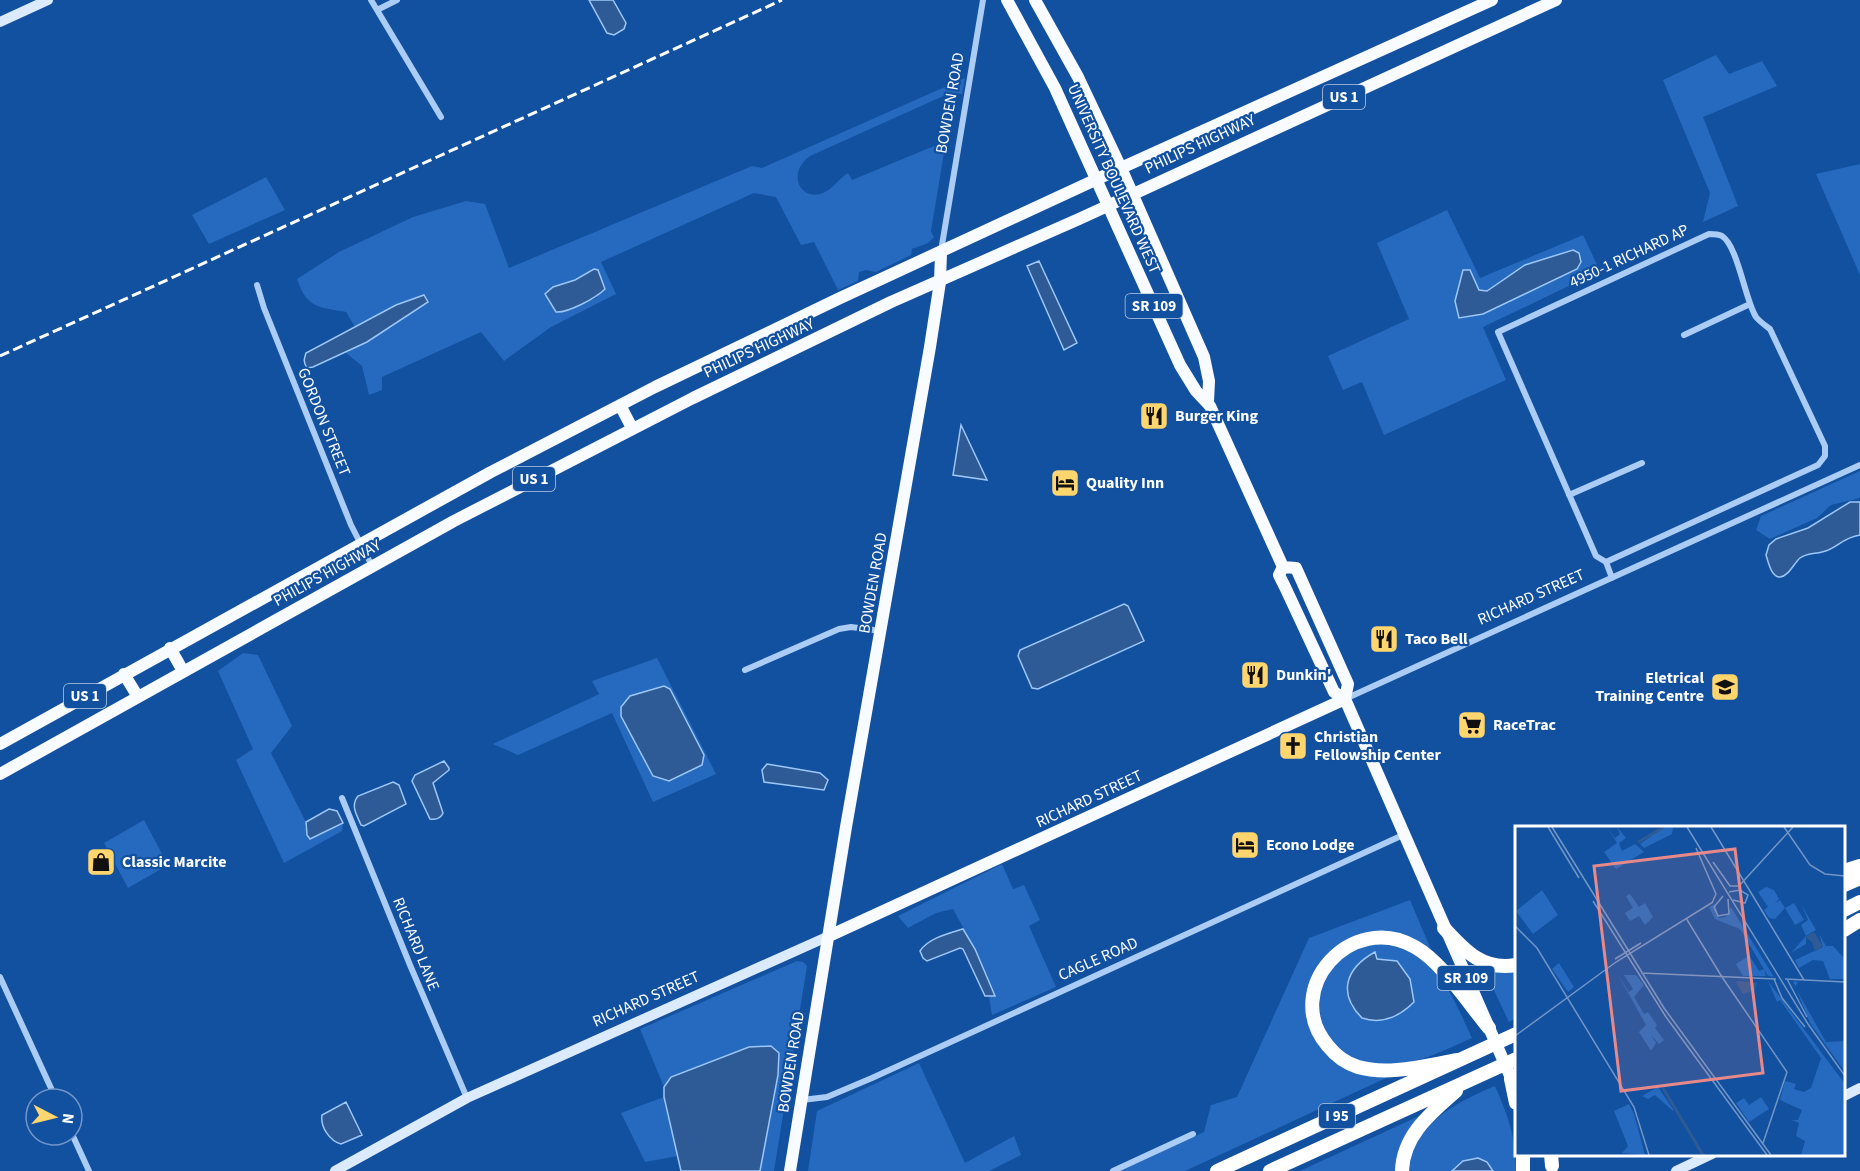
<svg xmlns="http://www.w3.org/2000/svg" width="1860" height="1171" font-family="'Source Sans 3',sans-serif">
	<rect width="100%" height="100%" fill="#1250a0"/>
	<path fill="#256abe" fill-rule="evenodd" d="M1716 55 1729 74 1762 61 1777 86 1703 117 1738 206 1703 222 1710 193 1663 80Z
		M965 78 962 94 950 93 810 156C787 172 799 202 823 193 833 189 839 178 848 173L852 180 946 141 931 231 934 237 928 243 912 249 911 255 876 272 866 270 859 272 858 281 838 290 814 242 801 245 776 197 754 193 601 262 616 294 551 327 504 361 481 332 382 377V390L369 395 362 366 345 352 367 342 427 303 424 295 396 305 355 327 346 312C317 307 307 308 297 279L339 252 413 217 466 201 485 204 509 268 752 166 762 168ZM594 269 597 298 579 304 553 287 575 280Z
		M1860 164V275L1816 174Z
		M266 177 285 210 209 244 192 215Z
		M1447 210 1480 278 1583 235 1600 271 1483 327 1506 380 1384 435 1362 382 1343 390 1328 356 1409 319 1377 243ZM1573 250 1579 253 1581 262 1577 269 1483 313 1459 318 1455 301 1463 271 1479 290 1487 291 1525 265Z
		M1860 471V498L1831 505 1817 518 1770 539 1756 530 1761 516Z
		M243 653 258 655 292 726 271 753 306 822 305 827 311 839 343 823 342 831 284 863 236 760 253 749 218 671Z
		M657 658 716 774 653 802 612 713 518 755 493 744 599 694 592 681Z
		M144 820 168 865 128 888 104 843Z
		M1002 864 1013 889 1024 885 1040 920 1029 926 1056 987 992 1015 989 997 995 995 975 949 953 909 936 913 908 928 898 916Z
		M1410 900 1432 952 1416 941 1389 932 1363 934 1333 948 1315 970 1307 995 1311 1027 1323 1048 1384 1074 1386 1078 1185 1171H1119L1204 1132 1211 1105 1237 1097 1309 938Z
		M1372 943C1381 944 1392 943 1401 946 1440 961 1456 1004 1472 1038 1440 1052 1411 1068 1375 1065 1328 1061 1301 1002 1334 966 1338 962 1342 956 1347 953 1354 948 1364 946 1372 943ZM1375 953 1377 959 1397 961 1410 979 1412 997 1362 1018 1350 1004Z
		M797 961 803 962 807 966 774 1171H760L778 1075 671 1077 664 1087 640 1029Z
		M1487 969 1516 970V1018L1509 1022 1485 971Z
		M919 1063 965 1163 1014 1136 1021 1155 989 1171H808L817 1111Z
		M1495 1086C1508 1116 1516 1137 1516 1171H1493C1481 1153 1465 1156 1452 1171H1408C1412 1124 1457 1102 1495 1086Z
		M664 1097 678 1156 645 1162 621 1113Z
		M1419 1116 1421 1118 1397 1171H1300Z"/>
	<path fill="#2e5a95" stroke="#9dc7f8" stroke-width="1.5" d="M589 0H613L626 23 624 29 614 35 607 33Z
		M1573 250 1579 253 1581 262 1577 269 1483 314 1459 318 1455 301 1463 270H1470L1479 290 1487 291 1525 265Z
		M1039 261 1077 343 1064 350 1027 266Z
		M594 269 598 270 605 289C596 298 568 313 556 312L545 294 553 287 575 280Z
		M424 295 428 302 367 342 313 367 307 368C303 362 304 359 306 353L396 305Z
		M961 425 987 480 953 475Z
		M1850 502H1860V535C1841 538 1837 549 1822 552 1815 554 1807 553 1800 558 1794 563 1789 576 1780 577 1771 577 1768 561 1766 555L1769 545 1776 539 1808 528Z
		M1124 604 1128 606 1144 641 1038 689 1032 688 1018 656 1020 650Z
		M664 686 670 689 704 755 702 765 669 781 653 776 621 716V707L630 696Z
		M444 761 449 768V770L433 783 443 813C441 818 436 820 430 819L412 781 415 775Z
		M767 764 820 773 828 780 824 790 764 782 762 770Z
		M393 782 399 785 406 804 364 826 361 825C357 815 350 806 358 796Z
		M329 809 337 811 343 823 310 839 307 835 306 822Z
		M963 929 975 949 995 996H985L963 949 960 948 927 961 923 958 920 951C928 938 950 933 963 929Z
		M1375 952 1377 959 1397 961 1410 979 1414 1002C1400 1016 1383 1025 1362 1018 1337 993 1346 968 1375 952Z
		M771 1046 779 1053 778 1075 760 1171H681L664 1097V1087L671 1077 749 1047Z
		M346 1102 362 1135 341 1144C330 1141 320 1127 322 1115Z
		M1478 1158 1487 1162 1493 1171H1452L1463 1161Z"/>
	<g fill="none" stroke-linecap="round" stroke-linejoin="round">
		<path stroke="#abccf5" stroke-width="6" d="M371 0 441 117
			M377 10 397 0
			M941 251 983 0
			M257 285 264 308 351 525 372 566
			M1684 335 1750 304
			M1569 495 1642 463
			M1606 562 1818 465 1825 456V446L1770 329C1766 326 1760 322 1756 317 1745 300 1738 246 1722 236 1718 234 1713 234 1709 234L1498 332 1596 556 1606 562 1612 578
			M745 670 839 629 851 627 881 631
			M1345 699 1860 465
			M342 798 410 965 467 1098
			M0 977 56 1099
			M802 1100 827 1097 872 1078 1403 835
			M72 1134 89 1171
			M1113 1171 1193 1134"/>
		<path stroke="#dbeafd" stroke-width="10" d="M0 22 48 0
			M1844 1096 1860 1088
			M335 1171 467 1098 829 936
			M1676 1171 1712 1154"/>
		<path stroke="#f8fbff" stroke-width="12" d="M1007 0 1055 88 1180 365 1196 391 1210 406 1283 567 1279 575 1285 587 1334 692 1345 699 1515 1087
			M1035 0 1078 77 1121 168 1204 357 1209 381 1208 402
			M620 405 632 428
			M1283 567 1296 568 1348 684 1345 699
			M170 648 183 671
			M124 674 138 697
			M0 744 491 472 655 387 838 299 1121 168 1492 0
			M0 774 454 521 693 398 891 302 1079 219 1556 0
			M829 936 1345 699
			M790 1171 846 827 930 347 940 282 941 253"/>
		<path stroke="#fff" stroke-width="14" d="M1844 871 1860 866
			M1844 885 1860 878
			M1844 910 1860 902
			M1444 928C1465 951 1483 971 1516 965
			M1844 930 1860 920
			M1458 1060C1427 1065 1389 1076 1358 1067 1345 1063 1336 1056 1328 1046 1280 990 1351 910 1415 947 1442 962 1469 1004 1489 1028
			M1511 1079 1516 1103
			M1551 1154 1552 1166
			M1217 1171 1516 1034
			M1270 1171 1516 1059
			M1402 1171C1403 1135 1431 1113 1456 1091
			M1523 1171V1154"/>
		<path stroke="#fff" stroke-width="3" stroke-dasharray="10 4.5" stroke-linecap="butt" d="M0 356 782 0"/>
	</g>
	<defs>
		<g id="restaurant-square" transform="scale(1.5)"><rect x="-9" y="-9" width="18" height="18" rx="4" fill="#ffd56e" stroke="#1250a0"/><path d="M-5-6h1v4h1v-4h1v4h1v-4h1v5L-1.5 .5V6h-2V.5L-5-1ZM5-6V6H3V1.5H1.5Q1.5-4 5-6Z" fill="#111"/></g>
		<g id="hotel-square" transform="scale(1.5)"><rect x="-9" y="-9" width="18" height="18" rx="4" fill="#ffd56e" stroke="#1250a0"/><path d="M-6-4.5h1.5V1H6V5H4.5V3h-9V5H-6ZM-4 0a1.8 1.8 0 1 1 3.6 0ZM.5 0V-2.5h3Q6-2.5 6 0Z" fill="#111"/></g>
		<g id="school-square" transform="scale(1.5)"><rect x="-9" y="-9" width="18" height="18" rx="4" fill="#ffd56e" stroke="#1250a0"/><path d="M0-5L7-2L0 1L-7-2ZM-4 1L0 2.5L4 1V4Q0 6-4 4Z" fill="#111"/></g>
		<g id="supermarket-square" transform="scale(1.5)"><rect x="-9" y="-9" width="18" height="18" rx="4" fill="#ffd56e" stroke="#1250a0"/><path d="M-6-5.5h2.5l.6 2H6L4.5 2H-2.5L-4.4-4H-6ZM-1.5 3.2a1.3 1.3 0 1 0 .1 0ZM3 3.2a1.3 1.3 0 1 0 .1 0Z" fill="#111"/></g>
		<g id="church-square" transform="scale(1.5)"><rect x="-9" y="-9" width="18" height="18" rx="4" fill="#ffd56e" stroke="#1250a0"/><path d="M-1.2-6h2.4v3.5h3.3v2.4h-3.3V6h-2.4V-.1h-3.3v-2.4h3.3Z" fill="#111"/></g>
		<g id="shop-square" transform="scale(1.5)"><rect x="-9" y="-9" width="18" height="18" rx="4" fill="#ffd56e" stroke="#1250a0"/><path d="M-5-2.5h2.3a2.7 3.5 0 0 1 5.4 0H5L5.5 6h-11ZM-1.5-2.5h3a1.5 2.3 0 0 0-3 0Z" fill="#111"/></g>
	</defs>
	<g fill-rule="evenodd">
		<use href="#restaurant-square" x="1154" y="416"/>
		<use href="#hotel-square" x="1065" y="483"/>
		<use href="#restaurant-square" x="1384" y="639"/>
		<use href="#restaurant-square" x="1255" y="675"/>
		<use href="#school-square" x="1725" y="687"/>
		<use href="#supermarket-square" x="1472" y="725"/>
		<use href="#church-square" x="1293" y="746"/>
		<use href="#hotel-square" x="1245" y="845"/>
		<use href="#shop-square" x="101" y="862"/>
	</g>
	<g text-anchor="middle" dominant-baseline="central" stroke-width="4.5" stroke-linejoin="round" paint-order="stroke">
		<g fill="#1250a0" stroke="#b8cae2" stroke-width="1.5">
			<rect x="1323" y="85" width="42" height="24" rx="4.5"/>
			<rect x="1125.5" y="294" width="57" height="24" rx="4.5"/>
			<rect x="513" y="467" width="42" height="24" rx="4.5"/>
			<rect x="64" y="684" width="42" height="24" rx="4.5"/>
			<rect x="1437.5" y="966" width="57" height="24" rx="4.5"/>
			<rect x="1319" y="1104" width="36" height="24" rx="4.5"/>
		</g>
		<g font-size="15" font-weight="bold" fill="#fff">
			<text x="1344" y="97">US 1</text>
			<text x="1154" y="306">SR 109</text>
			<text x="534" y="479">US 1</text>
			<text x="85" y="696">US 1</text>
			<text x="1466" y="978">SR 109</text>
			<text x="1337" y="1116">I 95</text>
		</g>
		<g font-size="16" fill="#fff" stroke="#1250a0">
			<text transform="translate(950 103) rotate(-80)">BOWDEN ROAD</text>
			<text transform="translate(1200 144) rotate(-25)">PHILIPS HIGHWAY</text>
			<text transform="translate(1114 179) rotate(66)">UNIVERSITY BOULEVARD WEST</text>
			<text transform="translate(1629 256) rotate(-25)">4950-1 RICHARD AP</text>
			<text transform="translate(759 348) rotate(-25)">PHILIPS HIGHWAY</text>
			<text transform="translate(324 422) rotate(68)">GORDON STREET</text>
			<text transform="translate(327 573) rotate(-29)">PHILIPS HIGHWAY</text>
			<text transform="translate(873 583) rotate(-80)">BOWDEN ROAD</text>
			<text transform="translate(1531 597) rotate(-24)">RICHARD STREET</text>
			<text transform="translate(1089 799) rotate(-25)">RICHARD STREET</text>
			<text transform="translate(416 944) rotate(68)">RICHARD LANE</text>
			<text transform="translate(1098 959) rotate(-24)">CAGLE ROAD</text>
			<text transform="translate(646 999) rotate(-24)">RICHARD STREET</text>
			<text transform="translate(791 1062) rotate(-81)">BOWDEN ROAD</text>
		</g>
		<g font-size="16" font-weight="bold" fill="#fff" stroke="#1250a0" text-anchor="start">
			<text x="1175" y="416">Burger King</text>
			<text x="1086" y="483">Quality Inn</text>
			<text x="1405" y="639">Taco Bell</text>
			<text x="1276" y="675">Dunkin'</text>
			<text x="1704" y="678" text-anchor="end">Eletrical<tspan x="1704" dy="18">Training Centre</tspan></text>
			<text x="1493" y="725">RaceTrac</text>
			<text x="1314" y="737">Christian<tspan x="1314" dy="18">Fellowship Center</tspan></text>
			<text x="1266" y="845">Econo Lodge</text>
			<text x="122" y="862">Classic Marcite</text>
		</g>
	</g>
	<g transform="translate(1515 826)">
		<rect width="330" height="330" fill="#1250a0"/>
		<path d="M92 1 100 12 105 8 102 1 111 12 104 17 107 25 120 18 129 26 101 43 89 26 102 17ZM149 1H158L157 8 129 22 125 18ZM251 61 259 64 264 73 260 77 265 74 270 82 279 77 289 94 280 99 270 82 260 93 254 92 249 84 253 81 243 66ZM27 64 43 89 18 108 1 85ZM115 68 124 81 130 77 138 91 130 99 124 90 115 95 110 87 118 82 111 70ZM200 78 204 92 211 91 216 81 259 151 253 150 225 103 200 93 194 81ZM286 78 301 104 291 110V118L276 127 291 110 286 99 293 94ZM304 108 311 120H318L330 133V153H315L308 135 298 134 284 142 280 134 308 121ZM231 124 244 145 249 143 251 150H228L221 138 232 131ZM44 137 59 161 53 166 37 143ZM102 147 114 166 118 163 109 149H121L129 159 119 171 129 188 133 186 142 199 140 202 149 214 144 218 136 209 141 217 136 225 124 206 131 199ZM253 155 330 258V329H286L290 315 281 310 284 297 277 294H283L287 284 265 274 270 255 281 258 279 263 289 266 296 262 306 232 265 174 262 176ZM278 155 283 156 280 161 311 216 330 215V246L295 197ZM143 261 158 283V285L140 269 133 273 127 270ZM246 271 254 283 234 296 221 277 229 272 234 279ZM114 278 119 288 130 329 107 327 113 320 99 285Z" fill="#256abe"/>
		<path d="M299 106 308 120 300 126 297 116 290 111ZM221 156 225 155 242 157 240 164 228 168Z" fill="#2e5a95"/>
		<path fill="none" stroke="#2e5a95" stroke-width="3" d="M123 16 149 1M148 262 188 329"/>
		<path fill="none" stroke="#7196c6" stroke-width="1.5" d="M33 1 64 52M37 1 149 182 256 329M172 1 293 198 330 250M196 1 289 154M269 1 295 39 310 48 330 50M181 22 201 68 197 77M198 36 215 60H224M223 61 278 1M214 66 225 64 233 69 230 77 218 74M208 70 199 81 203 90 214 88 213 73M78 75 151 191 252 329M171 92 207 151M0 100 22 122 119 281 134 329M100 133 126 117M126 147 261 153M207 151 272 246 248 317M259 153 267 172 290 201M270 153 330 156M272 153 292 191M0 210 101 136 198 76"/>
		<path fill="#e88989" fill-opacity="0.15" stroke="#e88989" stroke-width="3" d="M220 23 248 247 106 265 79 40Z"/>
		<rect width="330" height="330" fill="none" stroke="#fff" stroke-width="3"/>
	</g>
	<g transform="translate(54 1117) rotate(97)"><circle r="28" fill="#1250a0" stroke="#7196c6" stroke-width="1.5"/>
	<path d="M0-4.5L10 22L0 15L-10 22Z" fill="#ffd56e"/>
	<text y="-9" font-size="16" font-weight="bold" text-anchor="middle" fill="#ffffff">N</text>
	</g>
</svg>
